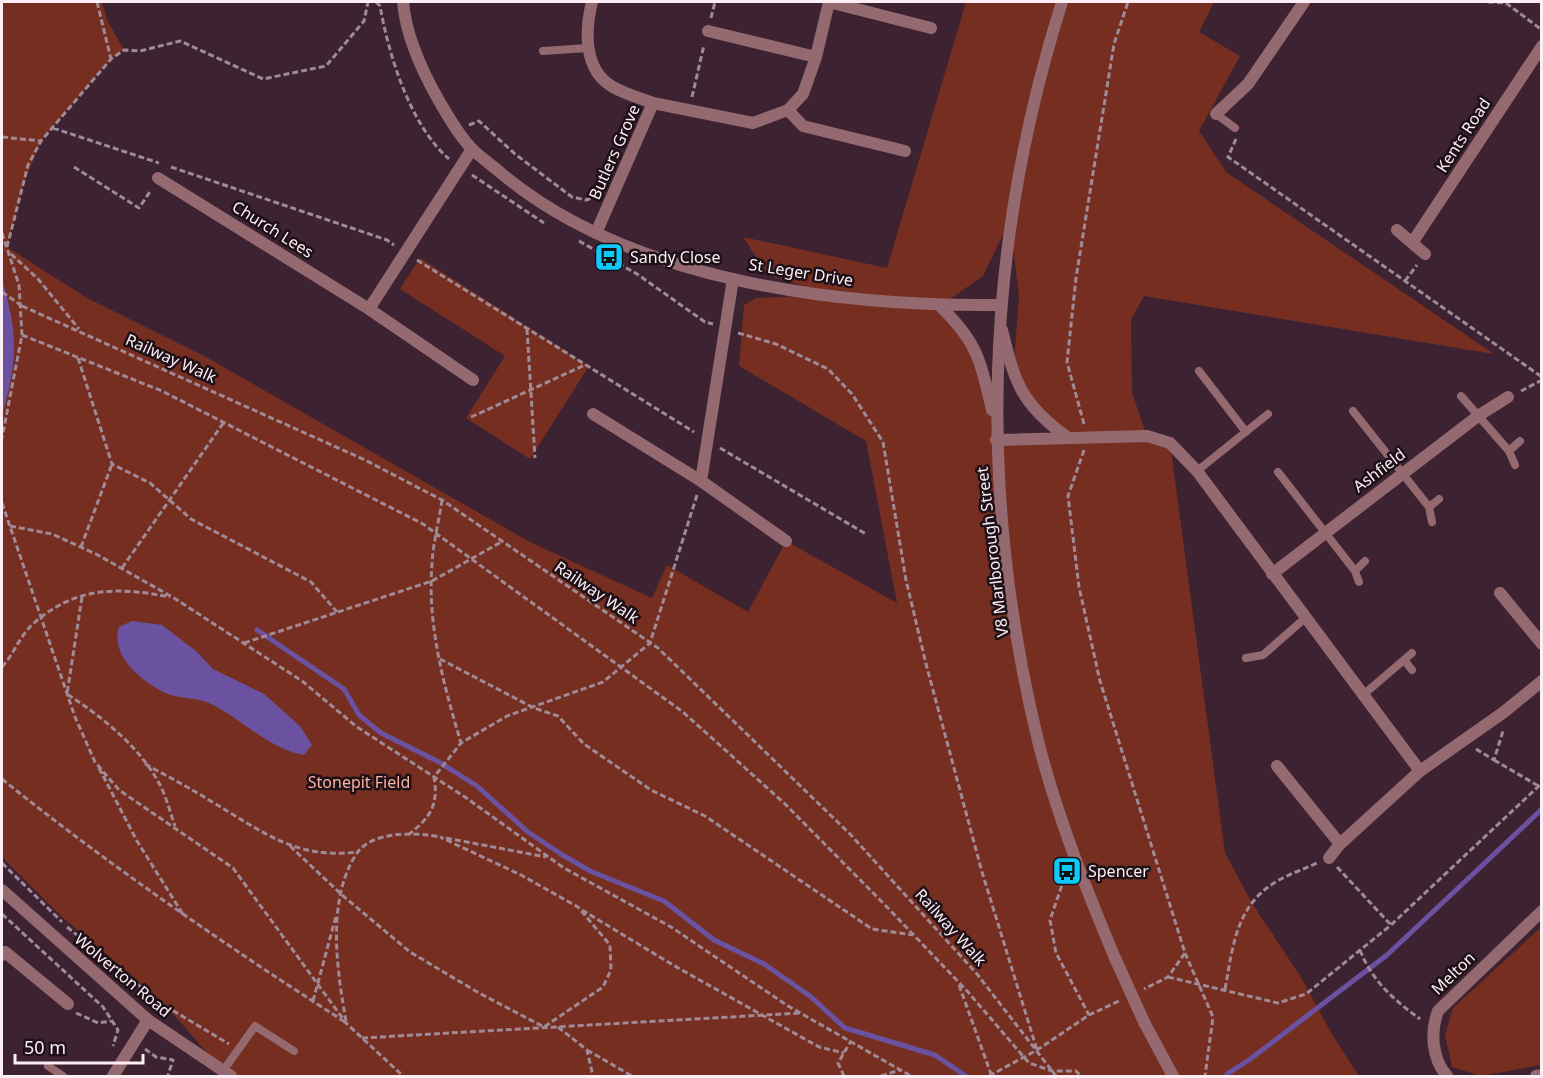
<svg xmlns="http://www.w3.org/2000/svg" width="1543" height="1078" font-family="'Noto Sans',sans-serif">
	<rect width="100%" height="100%" fill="#3d2232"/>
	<path fill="#762e20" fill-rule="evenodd" d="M2 2H102L107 20 124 50 111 59 41 141 24 183 7 247 87 298 206 357 530 542 652 598 667 565 748 612 786 541 897 603 866 441 739 366 744 305 756 298 831 295 768 275 743 237 887 268 966 2H1214L1199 32 1240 56 1199 131 1226 172 1494 354 1144 296 1131 320 1132 393 1147 436 1170 443 1225 853 1252 903 1302 979 1333 1036 1359 1076H231L223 1071 162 1001 61 916 2 857V390L10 308 2 279ZM1010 220 1019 297 1013 374 1066 437 996 440V426L978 355 940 306 983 276Z
		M420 258 589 366 530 459 466 418 505 356 400 289Z
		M1539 929 1542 931 1541 1065 1481 1076 1452 1067 1445 1035 1453 1008Z"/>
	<path fill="#6a52a0" d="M2 279C18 333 18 361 2 415Z
		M132 621 162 625 196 651 213 669 264 694 300 726 312 745 304 755C269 749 242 719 211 704 197 697 179 699 165 693 141 681 110 656 119 627Z"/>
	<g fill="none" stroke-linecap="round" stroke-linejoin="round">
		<path stroke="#6a52a0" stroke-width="5" d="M257 630 344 689 359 715 381 733 439 762 477 786 528 832 561 854 590 871 664 901 714 940 764 964 810 996 845 1028 935 1055 966 1076
			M1227 1074 1249 1060 1387 955 1542 809"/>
		<path stroke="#9f8a95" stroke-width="3" stroke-dasharray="6 3" stroke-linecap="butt" d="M97 2 111 59
			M376 2 380 6C389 56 410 125 449 159
			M1488 2 1506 3 1542 30
			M711 18 715 2
			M692 97 704 45
			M469 125 479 121 515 154 572 197 586 200 598 196
			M53 128 159 163
			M2 137 41 141
			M1236 139 1228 157 1542 377
			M74 167 139 208 151 190
			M171 167 387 240 394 245
			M472 175 544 223
			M2 233 19 285 22 335 2 438
			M579 241 637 274 705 322 713 324
			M7 247 28 165 41 141 111 59 124 50 140 51 180 41 263 79 326 66 364 21 368 2
			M11 254 38 279 79 329
			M417 260 694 432
			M1405 281 1417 265
			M22 306 365 460 442 500 658 648 850 834 977 974 1056 1076
			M527 329 535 458
			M738 333 776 344 828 369 852 394 883 442 906 580 926 664 982 872 1037 1050
			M22 335 162 391 423 524 683 712 784 803 887 907 968 992 1029 1063 1052 1071H1076L1081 1076
			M78 358 112 464 150 483 191 519 311 582 337 612
			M1521 391 1542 380
			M471 417 585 365
			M1084 424 1067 362 1076 278 1114 44 1128 2
			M720 448 866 534
			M1084 450 1068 496 1079 587 1100 681 1185 953 1168 977 1144 989
			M442 500C439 521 433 543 432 564 427 625 444 686 461 743
			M2 503 75 717 95 762 119 790 233 868 346 1023 403 1076
			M10 526 52 534 96 554 174 598 302 681 357 727 465 797 564 868 671 927 788 1006 911 1076
			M81 547 112 464
			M122 568 224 422
			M82 597 67 694C102 717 138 745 159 783 166 796 170 812 175 826
			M244 643 432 581 503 541
			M440 659 534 708 558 716 584 744 651 790 705 816 872 929 913 935
			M2 667C14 654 20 635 34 623 76 586 119 587 170 597
			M1476 749 1494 760 1503 731
			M1494 760 1542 788
			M145 764C167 776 188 787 209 800 260 830 295 860 357 852
			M99 768 137 841 184 916
			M2 779C111 867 227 946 345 1022
			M408 835C430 818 439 805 434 777L461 743 507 716 603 682 650 643 697 495
			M446 838 546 857
			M290 846 342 895
			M2 863 62 922
			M1337 867 1391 925
			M1069 881 1062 885 1050 920 1056 953 1089 1015
			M342 895 410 952 479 993 544 1027 603 987 611 970 610 945 578 907 521 875 440 837
			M582 910 673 965 819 1047 844 1053
			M2 914 103 1007 118 1030 113 1046
			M67 927 162 1004 229 1044
			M1360 950C1372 981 1394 1000 1420 1019
			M1185 953 1213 1017 1205 1076
			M1168 977 1278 1003 1306 994 1391 925 1542 783
			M959 985 991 1074
			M1225 989C1234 940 1237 899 1287 876 1297 871 1307 868 1317 863
			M313 1001 336 916
			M76 1013 98 1023 111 1021
			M346 1021C337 971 326 899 357 853 372 831 416 832 440 837
			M558 1027 587 1050 593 1076
			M362 1038 800 1013
			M145 1049 156 1057 173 1060 168 1075 170 1076
			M587 1050 632 1076
			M844 1076 838 1063 851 1041
			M881 1076 900 1070
			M989 1076 1037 1050 1089 1015 1119 1001"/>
		<path stroke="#946970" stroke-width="8" d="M543 51 588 48
			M1216 114 1235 128
			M1199 371 1246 432
			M1461 396 1509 451 1515 465
			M1353 411 1429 507 1432 522
			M1509 451 1520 441
			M1197 471 1268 414
			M1278 472 1355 571 1359 582
			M1429 507 1439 499
			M1355 571 1365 561
			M1246 658 1263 655 1304 619
			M1405 661 1412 670
			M1363 695 1412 653
			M48 1066 63 1076
			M223 1071 255 1026 294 1051"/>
		<path stroke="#946970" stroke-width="12" d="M592 2C585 30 583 70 613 87 625 94 640 98 653 103
			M829 2 931 28
			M816 57 829 2
			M788 110 803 126 905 151
			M1216 114 1248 84 1304 2
			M472 149 369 309 473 380
			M158 178 369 309
			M1397 230 1425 254
			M596 233 653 103 753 123 788 110 803 94 816 57 708 31
			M1412 243 1542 46
			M733 279 701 481 786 541
			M1002 330C1015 383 1021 404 1067 437
			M593 414 701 481
			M996 440 1147 436 1170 443 1197 471 1420 771
			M1272 574 1478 416 1508 397
			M1500 593 1542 644
			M1277 766 1340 844
			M1329 858 1340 844 1420 771 1504 712 1542 681
			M2 955 5 952 68 1004
			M113 1076 148 1020
			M1447 1076C1432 1059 1430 1032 1438 1011L1542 911
			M1536 1076 1542 1075"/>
		<path stroke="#946970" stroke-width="12" d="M403 2C406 36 421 69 438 99 448 116 457 133 471 148 480 157 492 165 502 174 631 281 838 307 1001 305
			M1062 2C984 249 977 493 1039 745 1058 818 1086 889 1115 958
			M940 306C978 343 980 360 992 410
			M2 890 148 1020 231 1076
			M1144 1022 1173 1076"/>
		<path stroke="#9f8a95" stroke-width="3" stroke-dasharray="6 3" stroke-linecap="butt" d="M2 292 22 306"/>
		<path stroke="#946970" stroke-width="12" d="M1115 958 1144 1022"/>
	</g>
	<defs>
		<g id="bus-square" transform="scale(1.5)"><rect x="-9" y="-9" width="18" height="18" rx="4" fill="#0ecafa" stroke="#1d1017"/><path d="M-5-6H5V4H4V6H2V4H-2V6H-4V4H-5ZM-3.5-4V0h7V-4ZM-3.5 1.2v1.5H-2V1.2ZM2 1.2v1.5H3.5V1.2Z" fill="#111"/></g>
	</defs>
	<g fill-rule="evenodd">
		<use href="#bus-square" x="609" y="257"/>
		<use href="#bus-square" x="1067" y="871"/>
	</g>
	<g text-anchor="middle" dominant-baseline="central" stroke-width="5" stroke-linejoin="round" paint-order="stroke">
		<g font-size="16" fill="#fdedf5" stroke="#1d1017">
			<text transform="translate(1463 135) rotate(-57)">Kents Road</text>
			<text transform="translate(614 152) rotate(-66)">Butlers Grove</text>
			<text transform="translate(273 229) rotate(32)">Church Lees</text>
			<text transform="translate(801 272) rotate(9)">St Leger Drive</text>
			<text transform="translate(171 358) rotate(24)">Railway Walk</text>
			<text transform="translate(1379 470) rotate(-37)">Ashfield</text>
			<text transform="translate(992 552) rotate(-97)">V8 Marlborough Street</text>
			<text transform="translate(597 592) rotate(34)">Railway Walk</text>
			<text transform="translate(951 927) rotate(48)">Railway Walk</text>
			<text transform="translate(1453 973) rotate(-44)">Melton</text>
			<text transform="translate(123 975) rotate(40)">Wolverton Road</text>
		</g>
		<g font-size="16" fill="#fdedf5" stroke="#1d1017" text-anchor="start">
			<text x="630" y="257">Sandy Close</text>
			<text x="1088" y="871">Spencer</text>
		</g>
		<g font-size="16" fill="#fcb2a1" stroke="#1d1017">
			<text x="359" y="782">Stonepit Field</text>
		</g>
	</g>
	<rect width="1543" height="1078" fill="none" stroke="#fdedf5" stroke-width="6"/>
	<path d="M15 1054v9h128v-9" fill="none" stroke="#fdedf5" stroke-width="3"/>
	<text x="24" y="1054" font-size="18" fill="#fdedf5" stroke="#1d1017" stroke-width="4.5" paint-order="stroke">50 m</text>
</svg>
